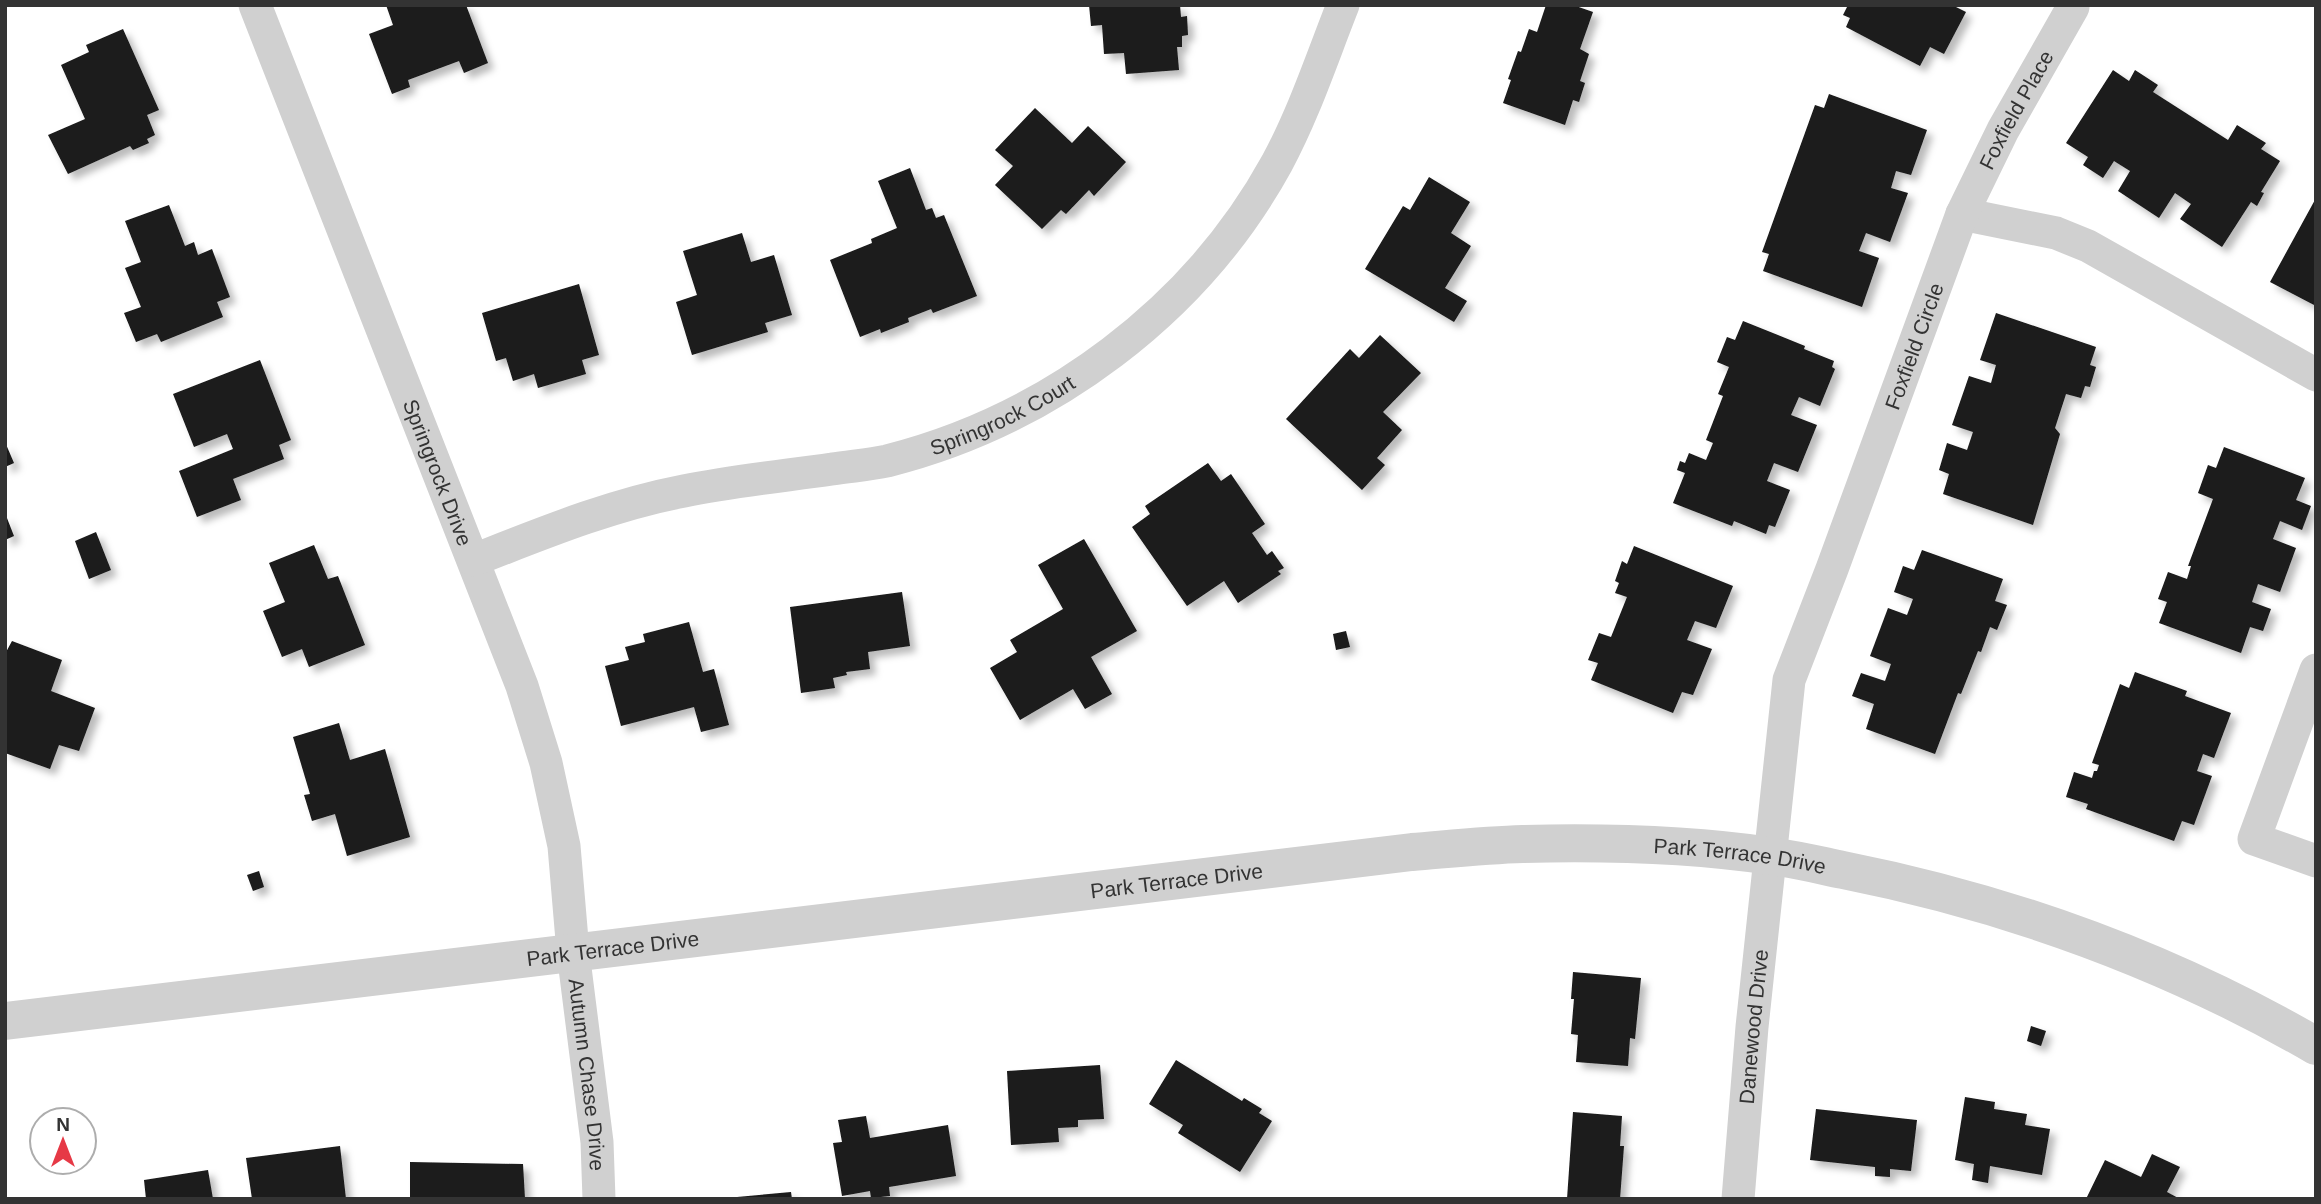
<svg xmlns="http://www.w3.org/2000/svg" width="2321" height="1204" font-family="Helvetica,sans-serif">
	<defs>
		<filter id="shadow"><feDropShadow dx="6" dy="6" stdDeviation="3.5" flood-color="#0004"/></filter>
	</defs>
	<rect width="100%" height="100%" fill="#fff"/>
	<path fill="#1a1a1a" filter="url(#shadow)" d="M386 5H466L488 63 464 73 459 61 408 80 410 87 392 94 369 34 393 25Z
		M1089 5H1180L1181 17 1187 16 1188 35 1182 36V47H1177L1179 70 1126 74 1124 53 1104 54 1102 25 1091 26Z
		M1546 5H1573L1593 12 1580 49 1589 54 1580 81 1585 83 1579 102 1573 100 1565 125 1503 103 1511 80 1508 79 1518 51 1521 52 1529 29 1537 32Z
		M1848 5H1952L1966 12 1944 54 1930 47 1920 66 1846 27 1850 18 1843 15Z
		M123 29 159 110 147 115 155 135 147 139 149 143 133 150 130 146 68 174 48 135 85 119 61 65 89 52 86 45Z
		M2113 70 2129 81 2135 70 2158 85 2153 92 2228 140 2237 125 2266 143 2261 149 2280 161 2261 192 2264 193 2257 206 2251 202 2222 247 2180 219 2191 204 2175 193 2159 218 2118 191 2130 171 2114 161 2103 178 2083 165 2088 157 2066 143Z
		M1829 94 1927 130 1911 175 1896 171 1891 188 1908 193 1890 242 1866 233 1859 251 1879 258 1862 307 1763 271 1769 254 1762 252 1815 105 1824 108Z
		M1035 108 1072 143 1088 126 1126 162 1094 196 1089 190 1066 214 1061 210 1042 229 995 185 1013 166 995 150Z
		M910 168 926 210 932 208 936 218 944 215 977 296 933 313 931 309 908 318 909 322 881 333 880 329 860 337 830 260 872 243 871 239 897 228 878 181Z
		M1429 177 1470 202 1451 233 1471 246 1445 288 1467 301 1454 322 1365 269 1403 206 1410 210Z
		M2316 198V306L2270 282Z
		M169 205 185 246 194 242 198 255 212 249 230 297 217 302 223 317 161 342 157 334 136 342 124 313 141 307 125 268 141 262 125 221Z
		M742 233 751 262 774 255 792 315 765 323 768 332 692 355 676 302 697 295 683 251Z
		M579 284 599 355 582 360 586 374 538 388 534 374 513 381 506 358 496 361 482 313Z
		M1996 313 2096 347 2090 365 2096 367 2090 387 2085 386 2081 398 2066 394 2055 428 2060 434 2033 525 1943 494 1949 474 1939 470 1947 443 1967 450 1973 432 1952 425 1969 376 1991 383 1996 365 1980 360Z
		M1743 321 1805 346 1804 349 1834 361 1832 367 1835 369 1820 406 1799 397 1791 415 1817 425 1798 472 1774 463 1767 481 1790 490 1775 527 1769 525 1766 534 1734 521 1732 526 1673 503 1685 473 1677 470 1680 461 1685 463 1689 453 1706 460 1713 443 1706 440 1723 396 1718 394 1729 367 1717 362 1727 337 1735 340Z
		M1380 335 1421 373 1383 412 1402 430 1377 458 1385 465 1362 490 1286 419 1350 349 1359 358Z
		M260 360 291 440 279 445 284 459 233 479 241 500 197 517 179 471 233 449 227 434 194 447 173 394Z
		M5 442 14 463 5 467Z
		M2224 447 2305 478 2296 500 2311 506 2302 530 2280 521 2273 539 2296 548 2280 592 2258 584 2252 602 2271 609 2263 631 2250 627 2241 653 2159 623 2167 602 2158 599 2168 572 2187 579 2191 566H2188L2213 499 2198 493 2208 465 2216 468Z
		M1208 463 1221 481 1231 474 1265 524 1252 533 1267 555 1272 551 1284 568 1278 571 1281 574 1238 603 1224 581 1187 606 1132 527 1150 514 1145 506Z
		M5 513 14 536 5 540Z
		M96 532 111 570 89 579 75 541Z
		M1084 539 1137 631 1091 657 1112 694 1085 709 1073 689 1020 720 990 668 1017 652 1010 640 1063 609 1038 565Z
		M314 545 328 579 338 576 365 645 309 667 302 649 282 657 263 611 285 602 269 563Z
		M1634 546 1733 586 1716 628 1695 621 1687 640 1712 649 1693 695 1682 692 1673 713 1591 680 1598 663 1588 660 1599 633 1611 637 1627 597 1615 593 1619 583 1615 581 1622 561 1627 564Z
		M1922 550 2003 579 1995 601 2007 605 1997 630 1990 627 1981 652 1978 651 1961 694 1958 693 1935 754 1866 729 1874 704 1852 696 1861 673 1885 681 1891 664 1870 656 1888 608 1907 615 1913 599 1894 592 1903 566 1914 570Z
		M902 592 910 646 868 652 870 669 846 672 847 675 833 678 835 688 801 693 790 607Z
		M689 622 703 672 714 669 729 725 701 732 694 707 621 726 605 666 629 660 625 647 645 642 643 634Z
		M1346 631 1350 647 1336 650 1333 634Z
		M12 641 62 660 51 691 95 708 79 751 59 745 50 769 5 753V654Z
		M2135 672 2187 691 2185 696 2231 713 2214 758 2203 754 2197 771 2212 776 2194 825 2182 821 2174 841 2086 809 2088 804 2066 797 2074 772 2092 778 2094 771H2097L2099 765 2092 763 2120 684 2129 688Z
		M339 723 350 760 385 749 410 837 347 856 335 814 312 821 304 795 310 794 293 737Z
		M259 871 264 887 253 891 247 875Z
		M1573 972 1641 978 1635 1039 1630 1038 1628 1066 1576 1062 1578 1035 1571 1034 1574 999H1571Z
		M2031 1026 2046 1031 2041 1046 2027 1041Z
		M1176 1060 1242 1101 1244 1098 1262 1109 1259 1113 1272 1121 1240 1172 1178 1133 1183 1125 1149 1104Z
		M1100 1065 1104 1119 1078 1120V1127L1058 1128 1059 1142 1011 1145 1007 1071Z
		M1965 1097 1995 1102 1994 1109 2027 1114 2025 1125 2050 1129 2042 1175 1990 1166 1988 1183 1972 1180 1974 1164 1955 1160Z
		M1816 1109 1917 1120 1911 1171 1890 1169V1177L1875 1176V1167L1810 1160Z
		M1573 1112 1622 1116 1620 1146H1624L1620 1199H1567Z
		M866 1116 870 1138 948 1125 956 1176 889 1187 890 1196 871 1198 870 1191 842 1196 833 1143 842 1142 838 1120Z
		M340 1146 346 1199H252L246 1158Z
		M2152 1154 2180 1167 2167 1192 2180 1199H2086L2105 1160 2141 1177Z
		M410 1162 523 1164 525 1199H410Z
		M208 1170 213 1199H146L144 1180Z
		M791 1192 792 1199H737V1197Z"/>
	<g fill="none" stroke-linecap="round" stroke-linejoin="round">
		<g stroke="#d0d0d0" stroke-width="33">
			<path id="s1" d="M255 5 522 686 546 763 564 846 573 952 597 1142 599 1199"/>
			<path d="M1962 214 2056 233 2088 246 2316 375"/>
			<path id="s2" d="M474 560C543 533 611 505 684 491 733 481 783 476 832 469 850 466 869 465 887 461 1049 420 1196 311 1277 163 1304 113 1322 58 1343 5"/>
			<path d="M2316 670 2254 839 2316 861"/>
			<path id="s3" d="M1738 1199 1752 1027 1789 680 1832 569 1962 214 2003 130 2073 7"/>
		</g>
		<path stroke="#d0d0d0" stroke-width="38" id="s4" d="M5 1021 1412 852C1449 849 1486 845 1523 844 1604 842 1689 844 1770 856 1795 859 1819 865 1843 870 2009 903 2169 961 2316 1046"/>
	</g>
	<g text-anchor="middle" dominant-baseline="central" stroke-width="7" stroke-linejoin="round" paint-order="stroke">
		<g font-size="21" fill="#333" stroke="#fff">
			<text stroke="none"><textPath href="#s3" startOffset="1136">Foxfield Place</textPath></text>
			<text stroke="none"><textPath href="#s3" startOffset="878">Foxfield Circle</textPath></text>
			<text stroke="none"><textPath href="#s2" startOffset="551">Springrock Court</textPath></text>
			<text stroke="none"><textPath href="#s1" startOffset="502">Springrock Drive</textPath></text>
			<text stroke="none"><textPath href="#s4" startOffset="1746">Park Terrace Drive</textPath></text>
			<text stroke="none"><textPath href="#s4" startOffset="1180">Park Terrace Drive</textPath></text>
			<text stroke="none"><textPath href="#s4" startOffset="612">Park Terrace Drive</textPath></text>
			<text stroke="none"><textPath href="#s3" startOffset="173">Danewood Drive</textPath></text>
			<text stroke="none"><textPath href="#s1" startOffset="1127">Autumn Chase Drive</textPath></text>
		</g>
	</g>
	<rect width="2321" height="1204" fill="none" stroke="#333333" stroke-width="14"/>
	<g transform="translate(63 1141)"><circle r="33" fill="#ffffff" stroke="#adadad" stroke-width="2"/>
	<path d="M0-5L12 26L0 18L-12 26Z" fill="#e63946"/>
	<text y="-10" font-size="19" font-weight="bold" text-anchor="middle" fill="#333333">N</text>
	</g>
</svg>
